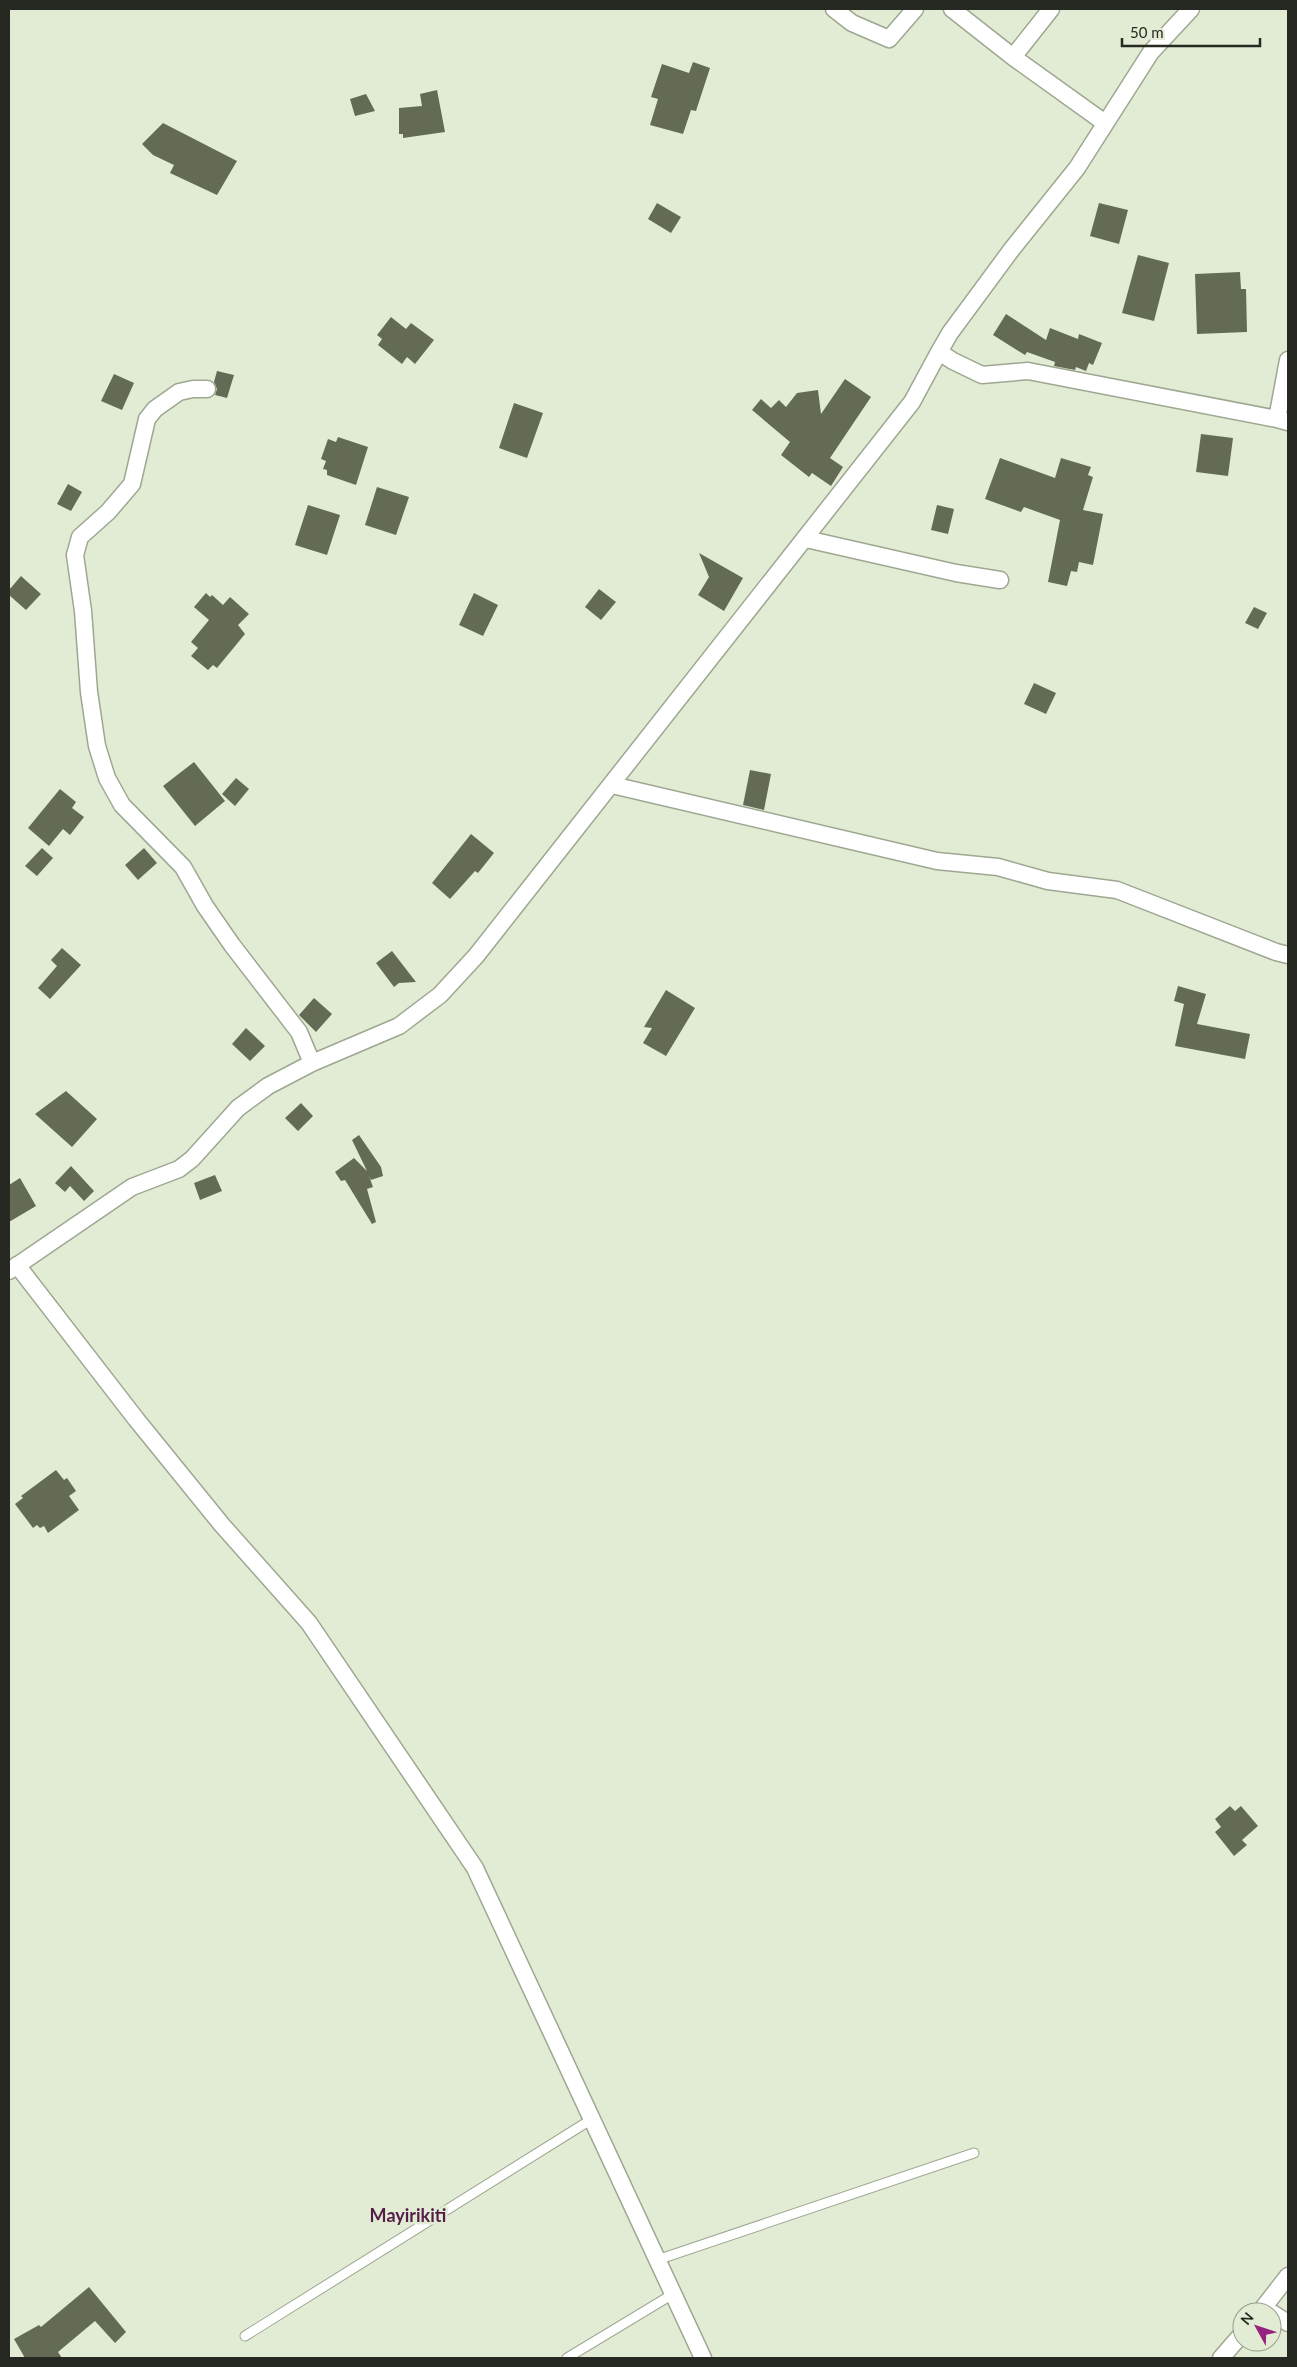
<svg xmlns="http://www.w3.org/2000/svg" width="1297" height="2367" font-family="Lato,sans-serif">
	<rect width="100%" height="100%" fill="#e2ecd5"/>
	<path fill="#636b57" d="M693 62 710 68 696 111 691 110 683 134 650 125 658 99 651 97 662 64 689 73Z
		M437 90 445 132 403 138V134H399V108L422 106 420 94Z
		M366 94 375 111 355 116 350 99Z
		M163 123 237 161 217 195 170 173 174 165 153 155 142 144Z
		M657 203 681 217 671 233 648 219Z
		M1099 203 1128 210 1119 244 1090 236Z
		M1138 255 1169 263 1154 321 1122 313Z
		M1240 272 1241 289H1246L1247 332 1197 334 1195 274Z
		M1006 314 1046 340 1050 328 1078 339 1079 334 1102 343 1093 365 1089 363 1086 371 1076 367 1075 370 1054 366 1055 362 1027 352 1025 355 993 335Z
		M391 317 406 329 411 323 434 340 415 364 407 357 402 364 378 345 382 339 377 335Z
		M217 371 234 375 227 398 215 395 217 389 214 382Z
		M114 374 134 383 122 410 101 401Z
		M845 379 871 397 830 458 843 467 831 486 812 473 809 477 781 455 790 442 752 410 761 399 771 408 779 400 786 407 797 393 818 390 821 414Z
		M514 403 543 413 527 458 499 448Z
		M1201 434 1233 438 1228 476 1196 472Z
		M338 437 368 447 356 485 327 475V470L323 469 326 461 321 459 328 439 336 442Z
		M1000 458 1055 478 1061 458 1091 467 1088 475 1093 477 1083 510 1103 514 1093 565 1079 562 1077 572 1071 571 1067 586 1048 582 1060 520 1024 507 1021 512 985 499Z
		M68 484 82 492 71 511 57 504Z
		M377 487 409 497 396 535 365 525Z
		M308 505 340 515 327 555 295 545Z
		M937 505 954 509 948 534 931 530Z
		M699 553 743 578 724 611 698 595 709 577Z
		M21 576 41 594 26 610 9 595V590Z
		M599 589 616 602 601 620 585 607Z
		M206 593 210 597 212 595 223 605 230 597 249 614 238 625 245 634 217 668 213 665 208 670 191 656 198 648 191 642 209 620 194 607Z
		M474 593 498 605 483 636 459 625Z
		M1254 607 1267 613 1258 629 1245 623Z
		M1034 683 1056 693 1046 714 1024 704Z
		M194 762 225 801 195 826 163 786Z
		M750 770 771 774 764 810 743 805Z
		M236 778 249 789 235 806 222 794Z
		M60 789 76 802 72 808 84 817 70 835 63 829 49 846 28 828Z
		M471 834 494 853 478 873 475 871 450 899 432 883Z
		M42 848 53 858 37 876 25 866Z
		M144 848 157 863 138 880 125 865Z
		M62 948 81 965 50 999 38 988 57 966 51 960Z
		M392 951 416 982 399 983 394 987 376 963Z
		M1178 986 1206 994 1197 1024 1250 1034 1245 1059 1175 1046 1184 1004 1174 1001Z
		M666 990 695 1008 666 1056 643 1043 652 1028 644 1027Z
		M314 998 332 1014 316 1032 299 1015Z
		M246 1028 265 1046 250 1061 232 1044Z
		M66 1091 97 1119 72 1147 35 1114Z
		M301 1103 313 1116 298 1131 285 1118Z
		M359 1135 381 1167 383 1176 371 1180 369 1176 373 1187 367 1189 376 1222 372 1224 345 1180 341 1181 335 1172 354 1158 367 1171 352 1140Z
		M71 1166 94 1191 84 1201 70 1186 65 1192 55 1183Z
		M215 1175 222 1191 200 1200 194 1183Z
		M20 1178 36 1206 9 1222V1185Z
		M56 1470 64 1480 67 1478 76 1491 69 1496 79 1510 48 1533 44 1526 40 1528 37 1525 33 1528 15 1504 23 1498 21 1496Z
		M1230 1806 1235 1811 1241 1806 1258 1826 1242 1840 1247 1845 1234 1856 1215 1832 1221 1827 1215 1819Z
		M89 2287 126 2332 115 2343 95 2321 58 2352 62 2358H25L14 2339 39 2325 41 2327Z"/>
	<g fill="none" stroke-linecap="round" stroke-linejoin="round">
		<g stroke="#9ea791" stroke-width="11">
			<path id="lane" d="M657 2260 974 2153
				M245 2336 592 2119
				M567 2358 673 2294"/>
		</g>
		<g stroke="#9ea791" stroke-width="19">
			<path id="street" d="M834 9 852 23 889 39 915 9
				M952 9 1013 57 1105 123
				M1191 9 1151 52 1077 168 1012 249 950 333 939 352 953 361 982 375 1028 371 1277 419
				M1013 57 1051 9
				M1288 360 1277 419 1288 422
				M207 389H193L179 392 155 409 147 419 132 484 108 512 80 537 75 555 83 611 89 692 97 746 107 778 122 805 183 867 205 906 232 945 299 1032 312 1063
				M806 539 956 573 1000 580
				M612 785 937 861 998 867 1048 881 1117 890 1276 952 1288 955
				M17 1265 136 1419 222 1525 309 1623 475 1868 703 2358
				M9 1271 132 1187 179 1169 192 1159 238 1108 268 1086 312 1063 399 1026 440 995 476 956 912 402 939 352
				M1260 2312 1288 2276
				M1272 2313 1288 2323
				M1221 2358 1242 2334"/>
		</g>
		<use href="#lane" stroke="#fff" stroke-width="9"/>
		<use href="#street" stroke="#fff" stroke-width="16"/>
	</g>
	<g text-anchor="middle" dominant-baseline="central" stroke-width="5" stroke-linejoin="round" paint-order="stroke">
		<g font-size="18" font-weight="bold" fill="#541d48" stroke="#e2ecd5">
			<text x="408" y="2215">Mayirikiti</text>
		</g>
	</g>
	<rect width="1297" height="2367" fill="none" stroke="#262921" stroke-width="20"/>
	<g transform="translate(1257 2327) rotate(310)"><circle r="24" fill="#e2ecd5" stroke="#979e8d"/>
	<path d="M0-4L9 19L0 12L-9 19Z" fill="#96227f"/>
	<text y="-8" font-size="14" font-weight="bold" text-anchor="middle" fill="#262921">N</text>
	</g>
	<path d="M1122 38v8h138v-8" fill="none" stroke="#262921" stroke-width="2.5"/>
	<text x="1130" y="38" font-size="15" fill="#262921" stroke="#e2ecd5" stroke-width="4" paint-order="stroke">50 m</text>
</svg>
